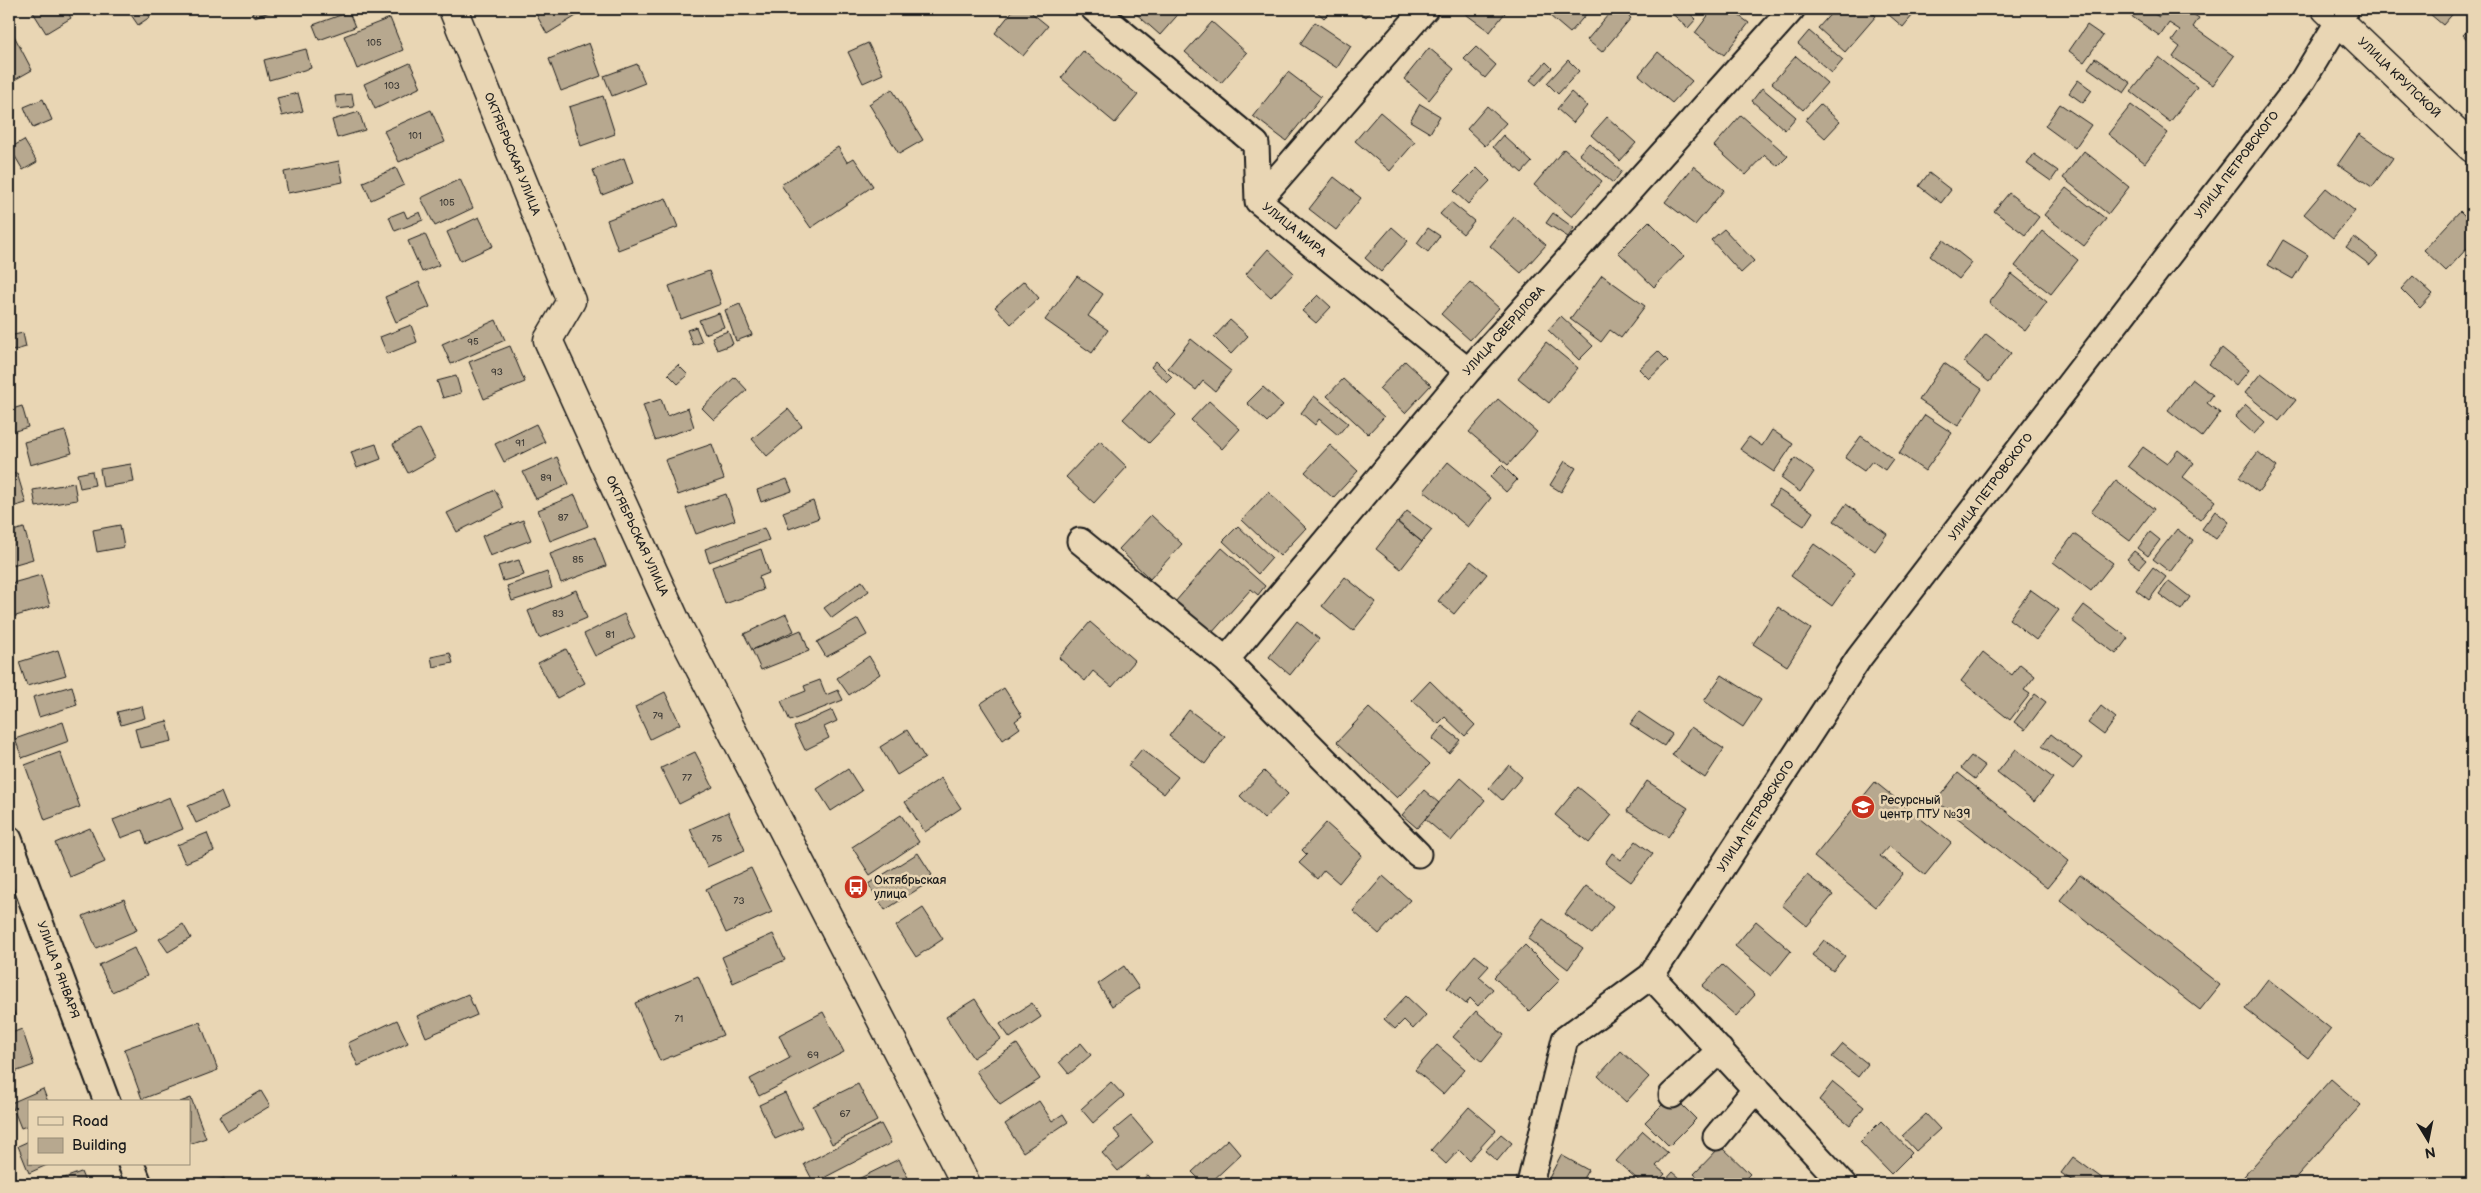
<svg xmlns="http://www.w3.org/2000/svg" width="2481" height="1193" font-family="'Balsamiq Sans',sans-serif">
	<rect width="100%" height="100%" fill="#e9d6b4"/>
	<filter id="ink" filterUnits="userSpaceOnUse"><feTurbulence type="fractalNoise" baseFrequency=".02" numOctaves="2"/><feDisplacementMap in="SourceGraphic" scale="10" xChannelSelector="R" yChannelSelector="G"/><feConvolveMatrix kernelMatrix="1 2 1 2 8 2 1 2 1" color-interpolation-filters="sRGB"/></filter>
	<g filter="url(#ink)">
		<path fill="#b7a88f" stroke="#1c1c1c" d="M31 9H66L71 18 46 33Z
			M127 9H145L150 17 138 25Z
			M251 9H272L273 11 254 17Z
			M547 9H578L581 13 547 34 536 14Z
			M1014 9H1027L1048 26 1023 56 995 33Z
			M1135 9H1183L1160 35 1133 11Z
			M1314 9H1333L1324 18Z
			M1356 9H1373L1366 17Z
			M1466 9H1508L1490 32 1463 12Z
			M1556 9H1584L1588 12 1570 33 1550 16Z
			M1613 9H1620L1631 18 1602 52 1587 40Z
			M1667 9H1685L1696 19 1688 28Z
			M1713 9H1730L1749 23 1724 55 1695 33Z
			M1835 9H1867L1876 16 1845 52 1818 28Z
			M1882 9H1915L1917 10 1903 27Z
			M2121 9H2147L2159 17 2165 9H2185L2199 18 2193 27 2234 56 2213 85 2173 57 2180 47 2172 41 2180 30 2169 23 2160 36Z
			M2424 9H2457L2443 25Z
			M349 12 355 27 319 40 313 25Z
			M390 18 403 50 357 69 344 36Z
			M1212 22 1247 53 1221 83 1185 52Z
			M1315 22 1351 46 1337 68 1300 44Z
			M2087 25 2103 36 2084 62 2069 51Z
			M9 26 32 70 9 83Z
			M2472 26V45L2463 35Z
			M1809 31 1843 60 1832 73 1798 44Z
			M589 43 601 76 561 91 549 59Z
			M868 43 883 74 863 83 848 52Z
			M1476 47 1496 65 1485 78 1464 59Z
			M1429 48 1454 69 1429 100 1404 79Z
			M306 49 311 68 269 80 264 60Z
			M1083 51 1138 95 1115 123 1061 78Z
			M1658 52 1692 81 1672 103 1639 75Z
			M1796 56 1827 83 1803 110 1772 83Z
			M2159 57 2197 87 2170 122 2131 92Z
			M2095 58 2131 83 2124 93 2088 68Z
			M1568 60 1579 71 1558 94 1547 83Z
			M1546 62 1552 68 1536 85 1530 80Z
			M410 63 421 87 375 109 364 84Z
			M637 64 645 83 612 96 604 76Z
			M1288 72 1321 97 1286 141 1253 116Z
			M2078 80 2092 90 2083 103 2069 93Z
			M1762 88 1796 117 1785 130 1752 101Z
			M892 89 923 140 899 154 869 104Z
			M1571 92 1587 106 1573 123 1557 109Z
			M298 93 303 111 282 116 277 98Z
			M352 94 354 107 337 109 335 96Z
			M603 96 615 134 581 146 569 107Z
			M43 99 52 120 33 128 24 107Z
			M1420 104 1440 116 1430 133 1410 121Z
			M1820 104 1840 122 1825 138 1805 120Z
			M2060 104 2091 125 2075 148 2045 126Z
			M2131 105 2168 133 2145 163 2108 134Z
			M1487 106 1506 123 1485 146 1467 129Z
			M431 110 445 142 399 162 384 131Z
			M359 112 365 130 337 138 332 120Z
			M1380 112 1415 142 1390 171 1355 141Z
			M1741 115 1788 156 1778 166 1765 155 1746 175 1714 146Z
			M1607 117 1636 143 1620 161 1591 135Z
			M2359 134 2393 158 2372 187 2338 164Z
			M1503 135 1532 162 1522 173 1493 147Z
			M24 140 37 162 23 170 10 148Z
			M1589 143 1622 171 1613 183 1579 154Z
			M838 147 847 162 854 158 873 186 811 228 781 185Z
			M1564 149 1602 181 1572 217 1534 185Z
			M2084 151 2129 187 2108 214 2063 178Z
			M2034 154 2058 171 2051 181 2027 164Z
			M624 158 633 183 602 195 593 170Z
			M339 161 343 182 288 193 284 172Z
			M1694 166 1724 190 1695 225 1665 202Z
			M396 168 404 185 371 200 363 182Z
			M1477 168 1490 181 1468 204 1454 191Z
			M1929 173 1951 190 1941 203 1919 186Z
			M1334 177 1361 198 1336 230 1309 209Z
			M460 179 473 208 435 226 421 198Z
			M2066 188 2106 219 2084 246 2044 215Z
			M2326 188 2355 211 2333 238 2304 214Z
			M2009 193 2039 217 2025 235 1994 211Z
			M666 198 678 227 618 250 607 220Z
			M1451 202 1474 221 1463 234 1440 214Z
			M404 211 407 218 420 212 423 220 395 231 389 217Z
			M2460 211 2472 223V243L2446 271 2424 250Z
			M1553 213 1574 228 1568 237 1546 223Z
			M479 217 493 246 460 261 447 232Z
			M1514 217 1546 245 1521 273 1490 246Z
			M1649 221 1684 256 1654 287 1618 252Z
			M1392 227 1408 241 1381 272 1365 258Z
			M1428 228 1440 236 1428 252 1417 243Z
			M1724 229 1754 261 1741 273 1711 240Z
			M2042 231 2078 260 2051 294 2015 266Z
			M425 234 439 265 422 272 408 241Z
			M2354 237 2378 256 2370 265 2346 247Z
			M1943 240 1972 263 1959 279 1930 256Z
			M2283 240 2308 255 2293 279 2268 265Z
			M1268 249 1294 273 1271 297 1246 274Z
			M709 271 721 304 681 319 669 286Z
			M2012 274 2047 302 2025 331 1989 303Z
			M1602 275 1645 306 1621 338 1610 330 1601 342 1570 319Z
			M1077 276 1103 294 1088 316 1108 330 1092 353 1045 320Z
			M2413 276 2433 294 2420 308 2401 289Z
			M1024 281 1039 298 1011 324 995 307Z
			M419 282 430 307 396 322 385 297Z
			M1470 282 1499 308 1470 340 1441 314Z
			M1318 295 1331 307 1316 323 1302 311Z
			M740 304 752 335 736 341 725 310Z
			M719 313 724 327 705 334 699 320Z
			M1561 316 1593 346 1579 360 1548 330Z
			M496 320 505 340 451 364 442 344Z
			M1230 320 1248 336 1231 354 1214 337Z
			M411 325 417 342 387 354 380 337Z
			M696 327 702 342 693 345 687 330Z
			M728 331 733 344 717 350 712 337Z
			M23 333 26 347 9 352V336Z
			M1986 334 2011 353 1989 382 1964 362Z
			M1191 339 1231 371 1215 391 1203 381 1196 390 1168 368Z
			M1546 342 1578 368 1549 403 1518 378Z
			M510 346 525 382 484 399 469 362Z
			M2222 348 2249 370 2236 386 2209 364Z
			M1658 351 1668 361 1649 379 1639 369Z
			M1156 361 1172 377 1167 382 1151 367Z
			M1405 361 1431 385 1405 413 1379 389Z
			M1944 363 1982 389 1958 426 1919 400Z
			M678 365 688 375 678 384 668 374Z
			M2261 373 2296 400 2279 421 2245 393Z
			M456 376 461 393 443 398 437 381Z
			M735 377 747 390 714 420 702 408Z
			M1343 379 1384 417 1368 434 1327 396Z
			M2192 379 2213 395 2207 403 2220 413 2202 437 2168 410Z
			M1263 387 1283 405 1267 422 1247 403Z
			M1150 390 1176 415 1149 443 1123 419Z
			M1314 396 1348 423 1338 435 1319 419 1315 425 1301 413Z
			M661 399 667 416 688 408 694 427 655 440 643 405Z
			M1498 399 1537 432 1508 465 1469 432Z
			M1209 401 1240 429 1222 449 1191 420Z
			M2246 405 2265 422 2254 434 2235 417Z
			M22 406 28 427 9 433V410Z
			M788 409 802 426 767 456 752 439Z
			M1925 415 1952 433 1925 471 1899 453Z
			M536 424 545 442 504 462 495 444Z
			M420 429 435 458 408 473 393 444Z
			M1772 430 1793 444 1774 472 1740 449 1749 437 1762 446Z
			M65 431 72 453 30 465 24 442Z
			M1861 436 1893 459 1885 470 1872 461 1864 471 1845 458Z
			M1100 441 1127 467 1094 503 1066 477Z
			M376 444 381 459 357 468 351 452Z
			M712 444 724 479 678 495 665 460Z
			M1330 445 1358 471 1333 498 1305 472Z
			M2143 447 2167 464 2178 450 2194 463 2183 477 2215 501 2200 520 2128 466Z
			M2258 452 2277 467 2258 492 2239 477Z
			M557 457 569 484 536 499 523 472Z
			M1795 458 1814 472 1800 492 1781 478Z
			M1565 461 1576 468 1561 492 1550 485Z
			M1448 462 1491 498 1468 527 1424 491Z
			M131 464 134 482 103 487 100 469Z
			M1502 465 1517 480 1506 492 1490 477Z
			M92 471 95 485 80 488 77 474Z
			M17 473 26 503 9 508V475Z
			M787 479 792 491 761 502 757 490Z
			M2116 480 2154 509 2130 541 2091 512Z
			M74 483 77 500 36 507 33 490Z
			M495 490 504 508 457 532 447 513Z
			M1779 490 1813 512 1804 526 1770 504Z
			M1268 492 1306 528 1280 556 1242 520Z
			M726 494 735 520 696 534 686 508Z
			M575 495 588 526 550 541 538 510Z
			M813 501 819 518 789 529 783 512Z
			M1846 504 1887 534 1875 551 1834 521Z
			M1407 511 1432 530 1422 542 1398 522Z
			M2215 511 2229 522 2216 539 2202 529Z
			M1151 515 1182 544 1150 579 1119 549Z
			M523 520 531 540 490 556 482 536Z
			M1397 522 1422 542 1401 569 1376 549Z
			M120 525 124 547 97 552 93 530Z
			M1238 526 1272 558 1258 574 1223 541Z
			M24 528 33 559 9 566V532Z
			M764 528 769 540 709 562 705 549Z
			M2177 529 2193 541 2170 572 2153 559Z
			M2150 532 2160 540 2148 556 2138 548Z
			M2074 534 2113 563 2091 591 2053 562Z
			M595 537 606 566 561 583 550 554Z
			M1814 544 1855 573 1832 606 1791 576Z
			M1222 548 1265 586 1258 595 1251 589 1211 634 1175 602Z
			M761 549 769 573 759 577 763 590 725 604 712 567Z
			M2134 551 2146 560 2139 568 2127 559Z
			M519 560 524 575 503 581 498 566Z
			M1471 561 1487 574 1454 614 1438 601Z
			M2153 567 2166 577 2149 600 2136 590Z
			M547 572 552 588 512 601 507 586Z
			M41 575 50 606 9 618V584Z
			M1345 577 1376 602 1353 631 1322 606Z
			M862 581 869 591 832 618 824 608Z
			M2169 581 2190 597 2181 610 2159 594Z
			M576 590 587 618 539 638 528 611Z
			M2031 590 2059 610 2036 640 2009 619Z
			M2084 605 2128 638 2116 654 2072 621Z
			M1778 607 1811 629 1787 666 1753 644Z
			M624 614 635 637 595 656 584 634Z
			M786 614 794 631 752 650 744 634Z
			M858 619 867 635 826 657 817 642Z
			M1297 621 1319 639 1290 675 1269 657Z
			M1090 622 1135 661 1112 687 1093 671 1085 681 1059 658Z
			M801 630 809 651 761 670 752 650Z
			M566 649 585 683 557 698 538 663Z
			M58 650 66 675 27 686 19 662Z
			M1983 652 2012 675 2020 664 2035 676 2024 690 2030 694 2010 720 1961 681Z
			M450 653 453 663 433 667 431 657Z
			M869 656 880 674 849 695 837 678Z
			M1722 675 1761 700 1743 727 1704 701Z
			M820 680 826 695 838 690 843 700 790 721 781 701 806 691 804 686Z
			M1430 681 1475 725 1465 736 1445 717 1438 724 1412 700Z
			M72 686 77 705 39 717 33 697Z
			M1004 688 1022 716 1015 721 1020 728 1003 740 980 704Z
			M665 692 680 724 650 739 635 707Z
			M2035 694 2046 702 2025 730 2014 722Z
			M142 706 145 718 121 725 117 712Z
			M2101 706 2116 718 2104 735 2088 723Z
			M1369 708 1430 764 1397 798 1337 742Z
			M832 710 837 721 824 727 829 738 805 750 794 727Z
			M1189 710 1225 737 1205 764 1169 736Z
			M1639 712 1672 734 1664 746 1630 724Z
			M167 721 172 741 140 748 135 729Z
			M63 722 69 741 22 758 15 739Z
			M1442 726 1460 740 1449 753 1432 739Z
			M1691 727 1724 749 1705 778 1672 755Z
			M907 730 925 758 897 775 880 747Z
			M2051 734 2082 758 2073 769 2042 746Z
			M1142 749 1178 777 1164 794 1128 766Z
			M2016 749 2053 778 2034 802 1997 773Z
			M60 752 80 807 45 820 25 765Z
			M695 752 713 787 679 804 661 768Z
			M1971 756 1985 766 1975 779 1961 768Z
			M1509 765 1522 777 1502 800 1489 788Z
			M848 769 862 791 831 811 817 789Z
			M1264 771 1288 794 1264 819 1240 796Z
			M1958 773 2069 861 2047 888 1936 801Z
			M941 778 961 808 925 832 905 802Z
			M1460 778 1485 800 1451 841 1425 819Z
			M1647 781 1688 808 1668 837 1627 811Z
			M1875 782 1951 843 1925 875 1889 846 1880 856 1903 874 1876 907 1814 857Z
			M1578 787 1612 815 1589 843 1555 815Z
			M1424 790 1439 803 1417 828 1402 815Z
			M221 792 228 809 196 823 188 806Z
			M170 797 183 829 147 844 142 830 121 838 113 820Z
			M728 812 745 850 707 867 690 829Z
			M901 815 919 842 870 875 852 847Z
			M1326 823 1362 855 1339 883 1324 870 1317 879 1299 863 1307 855 1302 850Z
			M90 828 105 862 70 877 55 843Z
			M207 833 214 851 185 863 177 845Z
			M1636 841 1653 854 1631 882 1605 863 1612 853 1621 860Z
			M918 853 932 875 923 880 926 884 885 910 868 884Z
			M751 868 772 912 726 933 706 889Z
			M1807 875 1833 895 1807 926 1782 905Z
			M2080 875 2220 985 2200 1010 2060 900Z
			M1383 876 1410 900 1379 934 1353 911Z
			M1586 886 1613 906 1592 934 1565 914Z
			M124 899 137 930 96 948 83 916Z
			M923 908 943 939 916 957 896 926Z
			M1543 919 1583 948 1568 969 1528 939Z
			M1756 921 1791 951 1771 976 1735 946Z
			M183 924 191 938 168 952 159 939Z
			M773 934 785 960 733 983 722 957Z
			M1824 940 1845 956 1833 971 1812 955Z
			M1525 945 1560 980 1529 1011 1494 977Z
			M134 948 147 976 112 992 99 965Z
			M1475 955 1489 966 1479 977 1493 989 1478 1006 1470 998 1466 1004 1447 988Z
			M1722 965 1755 995 1736 1016 1702 986Z
			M1124 966 1139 988 1112 1006 1098 984Z
			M698 976 723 1035 660 1061 635 1003Z
			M2268 979 2331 1029 2308 1058 2245 1009Z
			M468 994 477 1015 426 1037 417 1016Z
			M9 996 15 1016 9 1018Z
			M1406 996 1426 1015 1413 1029 1404 1020 1395 1029 1384 1019Z
			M975 999 1001 1039 973 1058 946 1017Z
			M1032 1003 1041 1017 1010 1038 1000 1024Z
			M1476 1011 1504 1035 1482 1062 1453 1037Z
			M823 1012 844 1052 759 1096 750 1079 790 1058 779 1035Z
			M397 1020 408 1043 358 1066 348 1043Z
			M200 1022 218 1070 142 1099 124 1049Z
			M22 1029 34 1065 9 1074V1034Z
			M1081 1043 1091 1055 1069 1074 1059 1062Z
			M1017 1044 1040 1079 1000 1105 976 1071Z
			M1843 1044 1868 1064 1858 1077 1832 1057Z
			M1437 1045 1465 1069 1443 1094 1415 1070Z
			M1621 1051 1649 1077 1626 1102 1598 1076Z
			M2331 1079 2361 1105 2290 1184H2237Z
			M1111 1082 1124 1096 1093 1123 1081 1109Z
			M1833 1082 1864 1107 1850 1125 1819 1100Z
			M858 1084 877 1121 832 1144 813 1106Z
			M43 1089 48 1102H29V1125L21 1128 11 1103Z
			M261 1091 270 1106 228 1131 219 1116Z
			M785 1093 802 1127 775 1139 759 1105Z
			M1672 1095 1696 1119 1669 1146 1645 1122Z
			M191 1098 206 1138 189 1144V1102H180Z
			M1039 1101 1052 1121 1063 1114 1068 1122 1023 1152 1005 1124Z
			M1469 1107 1496 1130 1469 1160 1459 1150 1446 1164 1431 1150Z
			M1926 1114 1940 1129 1916 1151 1902 1136Z
			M1131 1116 1153 1142 1118 1171 1102 1153 1121 1138 1114 1130Z
			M1881 1121 1912 1153 1891 1174 1860 1142Z
			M881 1124 891 1143 814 1183 804 1164Z
			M1643 1131 1668 1153 1656 1166 1665 1174 1656 1184H1643L1616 1161Z
			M1501 1134 1512 1143 1497 1161 1485 1151Z
			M1228 1139 1241 1154 1209 1184H1204L1192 1172Z
			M29 1141V1164H49L29 1173 18 1146Z
			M1721 1146 1750 1174 1740 1184H1705L1694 1174Z
			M1561 1155 1588 1170 1580 1184H1562L1549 1178Z
			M2073 1157 2103 1179 2099 1184H2077L2061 1173Z
			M899 1159 911 1184H850V1183Z
			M81 1172 86 1184H48Z
			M1673 1172 1687 1184H1662Z
			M1148 1175 1156 1184H1137Z
			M224 1178 226 1184H206Z"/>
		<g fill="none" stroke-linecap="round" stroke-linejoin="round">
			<g stroke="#1c1c1c" stroke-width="29">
				<path id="street" d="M1094 9 1256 144 1258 201 1468 371
					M1258 201 1425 9
					M1080 541 1226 660 1418 854
					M1226 660 1468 371 1792 9
					M9 839 107 1102
					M1651 976 1843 1184
					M1672 1095 1720 1050
					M1716 1137 1756 1089
					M131 1164 139 1184
					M1530 1184 1565 1039 1651 976 1859 658 2303 80 2346 9"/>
			</g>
			<g stroke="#1c1c1c" stroke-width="31">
				<path id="secondary" d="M2326 9 2472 148"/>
			</g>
			<g stroke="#1c1c1c" stroke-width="31">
				<path id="primary" d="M453 9 571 301 548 340 678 626 966 1184"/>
			</g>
			<use href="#street" stroke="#e9d6b4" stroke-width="25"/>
			<use href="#secondary" stroke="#e9d6b4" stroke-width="28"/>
			<use href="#primary" stroke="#e9d6b4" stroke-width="28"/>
		</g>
	</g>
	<defs>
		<g id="university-disc" transform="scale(1.25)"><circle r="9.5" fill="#c8321e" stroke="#e9d6b4"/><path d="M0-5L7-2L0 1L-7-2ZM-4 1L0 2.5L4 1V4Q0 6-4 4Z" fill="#fff"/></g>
		<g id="bus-disc" transform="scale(1.25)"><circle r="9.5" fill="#c8321e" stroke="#e9d6b4"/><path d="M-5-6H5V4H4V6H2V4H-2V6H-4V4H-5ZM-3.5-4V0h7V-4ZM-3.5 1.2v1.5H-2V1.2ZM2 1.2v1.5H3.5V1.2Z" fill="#fff"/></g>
	</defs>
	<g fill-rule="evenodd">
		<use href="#university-disc" x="1863" y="807"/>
		<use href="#bus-disc" x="856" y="887"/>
	</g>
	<g text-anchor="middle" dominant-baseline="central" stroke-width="5" stroke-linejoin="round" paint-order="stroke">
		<g font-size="10" fill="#433f39">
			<text x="374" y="43">105</text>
			<text x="392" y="86">103</text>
			<text x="415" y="136">101</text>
			<text x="447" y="203">105</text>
			<text x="473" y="342">95</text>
			<text x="497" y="372">93</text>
			<text x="520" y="443">91</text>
			<text x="546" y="478">89</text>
			<text x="563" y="518">87</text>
			<text x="578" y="560">85</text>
			<text x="558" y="614">83</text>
			<text x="610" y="635">81</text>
			<text x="658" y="716">79</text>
			<text x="687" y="778">77</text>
			<text x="717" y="839">75</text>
			<text x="739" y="901">73</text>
			<text x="679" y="1019">71</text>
			<text x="813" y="1055">69</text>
			<text x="845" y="1114">67</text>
		</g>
		<g font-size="12" fill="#1c1c1c" stroke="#e9d6b4">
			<text transform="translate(2399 78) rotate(44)">УЛИЦА КРУПСКОЙ</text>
			<text transform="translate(512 154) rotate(68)">ОКТЯБРЬСКАЯ УЛИЦА</text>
			<text transform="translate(2237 165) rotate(-53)">УЛИЦА ПЕТРОВСКОГО</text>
			<text transform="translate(1294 230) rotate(39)">УЛИЦА МИРА</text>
			<text transform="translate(1504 331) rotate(-48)">УЛИЦА СВЕРДЛОВА</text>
			<text transform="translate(1991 487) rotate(-53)">УЛИЦА ПЕТРОВСКОГО</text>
			<text transform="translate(637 536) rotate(65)">ОКТЯБРЬСКАЯ УЛИЦА</text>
			<text transform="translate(1756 816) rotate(-57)">УЛИЦА ПЕТРОВСКОГО</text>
			<text transform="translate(58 970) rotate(70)">УЛИЦА 9 ЯНВАРЯ</text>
		</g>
		<g font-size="12" fill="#1c1c1c" stroke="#e9d6b4" text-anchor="start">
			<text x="1880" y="800">Ресурсный<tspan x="1880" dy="14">центр ПТУ №39</tspan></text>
			<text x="874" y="880">Октябрьская<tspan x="874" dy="14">улица</tspan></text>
		</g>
	</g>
	<rect width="2481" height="1193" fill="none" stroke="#e9d6b4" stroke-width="30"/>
	<rect x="15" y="15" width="2451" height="1163" fill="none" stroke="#1c1c1c" stroke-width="2" filter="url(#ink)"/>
	<rect x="28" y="1100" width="162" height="65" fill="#e9d6b4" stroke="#978c77"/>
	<rect x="38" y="1117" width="25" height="8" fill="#e9d6b4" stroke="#978c77"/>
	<text x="72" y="1126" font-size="15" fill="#1c1c1c">Road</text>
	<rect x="38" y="1138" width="25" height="15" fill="#b7a88f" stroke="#978c77"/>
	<text x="72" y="1150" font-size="15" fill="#1c1c1c">Building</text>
	<g transform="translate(2428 1140) rotate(170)" stroke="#e9d6b4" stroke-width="4" paint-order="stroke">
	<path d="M0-4L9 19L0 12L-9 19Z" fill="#1c1c1c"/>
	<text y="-8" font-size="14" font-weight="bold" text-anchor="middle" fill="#1c1c1c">N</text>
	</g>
</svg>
